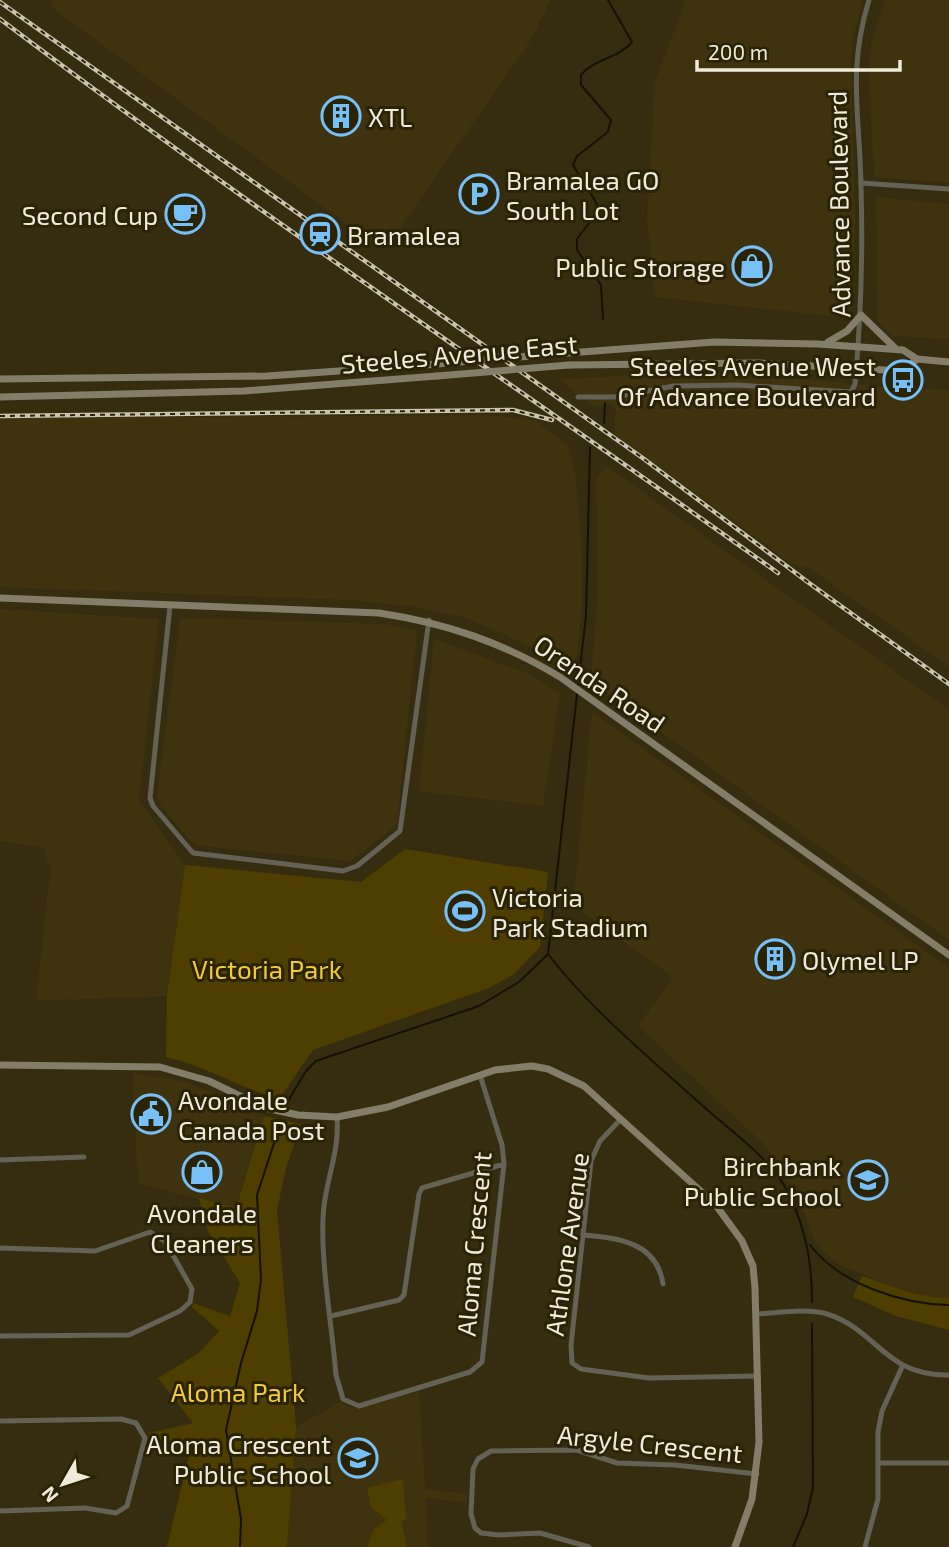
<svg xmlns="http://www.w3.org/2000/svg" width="949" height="1547" font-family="'Exo 2',sans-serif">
	<rect width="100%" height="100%" fill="#362d11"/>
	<path fill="#3e330e" d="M52 0H551L529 43 392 239 377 246 51 7Z
		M686 0H863L853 38 851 59 855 234 849 307 843 313 833 316 655 297 647 219 655 82Z
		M885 0H949V183L874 177 869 70 872 39Z
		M876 197 949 204V339L892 336 878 322Z
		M724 371 873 386 949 390V666L809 568 792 564 614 434 616 409 610 404 595 407 558 379Z
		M484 415 535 420 568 446 575 472 582 549V611L574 674 526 644 466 618 411 606 350 600 0 587V418Z
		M606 466 949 710V940L591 681 598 591 596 479Z
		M0 609 159 619 139 800 185 865 167 996 36 1001 51 864 47 863 45 850 40 847 0 841Z
		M192 618 385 624 417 631 397 823 392 829 350 861 201 846 191 842 161 806 157 795 180 619Z
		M434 639 529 674 560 693 543 806 419 791Z
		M592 712 949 968V1298H936L900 1289 842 1266 824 1253 813 1237 800 1202 767 1147 638 1026 672 979 670 975 573 905Z
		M133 1073 187 1082 264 1116 235 1209 138 1183Z
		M419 1392 425 1489 467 1494V1502L426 1498 427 1547H287L296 1427 340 1402 351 1408H361Z"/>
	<path fill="#4e3f01" d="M405 849 548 872 540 947 513 975 489 988 313 1050 279 1099C240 1088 206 1066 166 1057L167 996 185 865 361 882Z
		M264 1116 301 1124 286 1168 277 1210 296 1427 287 1547H167L191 1447 150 1441 149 1433 193 1423 158 1378 199 1353 219 1331 192 1307 193 1303 230 1316 240 1283 208 1231 199 1198 236 1208Z
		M862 1276C890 1285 919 1298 949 1298V1330L896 1316 853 1297Z
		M403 1479 406 1520 401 1521 407 1547H367L374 1529 387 1520 371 1507 367 1488Z"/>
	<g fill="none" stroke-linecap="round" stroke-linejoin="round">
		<path stroke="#161205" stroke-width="2" d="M603 319 601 285 577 250V239L596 214 597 204 573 165 577 156 608 132 611 120 581 85V75C595 58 618 59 632 42L608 0
			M604 423 605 403
			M578 685 586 616 590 447
			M548 954C590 1009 652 1060 704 1107 734 1134 770 1157 789 1194 806 1230 812 1263 812 1302
			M288 1101 306 1071 316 1061 479 1006 519 982 548 954 577 694
			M810 1245C840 1284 901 1304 949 1305
			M240 1547 241 1519 226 1430 241 1363 257 1311 261 1279 257 1195 281 1122
			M793 1547 807 1514 813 1487 812 1324"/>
		<path stroke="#656154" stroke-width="5" d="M861 183 949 189
			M578 397H614L674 386 737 385 851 392 855 384C861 318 863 252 861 186 860 115 847 71 869 0
			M170 606 150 798 153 806 193 853 343 871 357 866 400 831 429 620
			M337 1117C340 1155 324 1182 323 1218 321 1266 332 1326 336 1375L343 1399 359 1406 470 1372 482 1362 504 1164 502 1145 480 1075
			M621 1119 600 1141 591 1161 571 1345 572 1363 581 1369 649 1378 758 1376
			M0 1160 84 1157
			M583 1235C618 1238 657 1242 663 1284
			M0 1248 95 1251 150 1232 165 1241 192 1289 190 1302 180 1311 129 1335 0 1336
			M756 1314C778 1313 806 1308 827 1314 878 1330 884 1376 949 1375
			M331 1316 399 1300 404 1295 419 1194 422 1188 504 1164
			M0 1421 121 1419 136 1423 145 1438 127 1506 116 1513 85 1508 0 1511
			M880 1463H949
			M589 1547 540 1533 499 1535 481 1533 475 1528 471 1514 473 1469 478 1459 491 1451 577 1450 617 1463 675 1465 757 1474
			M865 1547 878 1499V1432L882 1411 902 1367"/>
		<path stroke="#847d69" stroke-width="7" d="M828 342 847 331 861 315 896 349
			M555 354 714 342 818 344 903 350 917 359 949 362
			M569 365 758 363 903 371 917 359
			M0 379 267 376 425 365
			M0 397 244 391 437 376
			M0 598 379 613C445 623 502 642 560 677L949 955
			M0 1065 160 1067 209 1081 265 1108 298 1115 337 1117 388 1107 495 1070 532 1066 548 1069 584 1086 715 1204 742 1241 753 1266 755 1288 759 1442 752 1499 735 1547"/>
		<g stroke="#c9c3b0" stroke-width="4.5">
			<path id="rail" d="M0 2 644 459 809 583 949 684
				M0 19C254 211 519 388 778 573
				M0 416 513 410 552 420"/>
		</g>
		<use href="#rail" stroke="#2b2306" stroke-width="2" stroke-dasharray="5" stroke-linecap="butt"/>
		<path stroke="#847d69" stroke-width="7" d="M425 365 555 354
			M437 376 569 365"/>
	</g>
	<defs>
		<g id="building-ring" transform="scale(2.0125)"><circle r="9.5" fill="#2b2306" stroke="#77bff7" stroke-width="1.5"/><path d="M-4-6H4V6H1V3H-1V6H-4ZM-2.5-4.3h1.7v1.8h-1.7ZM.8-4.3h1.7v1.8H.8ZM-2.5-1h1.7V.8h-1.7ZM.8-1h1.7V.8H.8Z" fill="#77bff7"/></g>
		<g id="parking-ring" transform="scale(2.0125)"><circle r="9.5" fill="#2b2306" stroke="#77bff7" stroke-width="1.5"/><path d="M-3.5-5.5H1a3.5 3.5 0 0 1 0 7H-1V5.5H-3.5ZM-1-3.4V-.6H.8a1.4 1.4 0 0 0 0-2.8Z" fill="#77bff7"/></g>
		<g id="cafe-ring" transform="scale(2.0125)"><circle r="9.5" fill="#2b2306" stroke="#77bff7" stroke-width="1.5"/><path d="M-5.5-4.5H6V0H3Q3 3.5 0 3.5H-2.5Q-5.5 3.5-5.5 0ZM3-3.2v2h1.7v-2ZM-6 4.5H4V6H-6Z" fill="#77bff7"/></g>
		<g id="station-ring" transform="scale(2.0125)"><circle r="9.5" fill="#2b2306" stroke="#77bff7" stroke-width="1.5"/><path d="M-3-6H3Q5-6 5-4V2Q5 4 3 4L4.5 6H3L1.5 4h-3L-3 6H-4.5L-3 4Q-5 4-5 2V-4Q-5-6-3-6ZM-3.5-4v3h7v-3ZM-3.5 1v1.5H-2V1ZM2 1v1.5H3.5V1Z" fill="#77bff7"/></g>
		<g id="shop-ring" transform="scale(2.0125)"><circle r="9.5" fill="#2b2306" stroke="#77bff7" stroke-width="1.5"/><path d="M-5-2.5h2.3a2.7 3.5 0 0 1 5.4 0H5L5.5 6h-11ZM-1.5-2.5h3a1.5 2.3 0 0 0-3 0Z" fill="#77bff7"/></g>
		<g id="bus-ring" transform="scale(2.0125)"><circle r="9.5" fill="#2b2306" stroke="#77bff7" stroke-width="1.5"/><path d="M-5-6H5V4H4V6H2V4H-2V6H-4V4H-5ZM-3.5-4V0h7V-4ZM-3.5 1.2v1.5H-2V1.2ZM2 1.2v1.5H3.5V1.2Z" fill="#77bff7"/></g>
		<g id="stadium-ring" transform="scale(2.0125)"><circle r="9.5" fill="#2b2306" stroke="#77bff7" stroke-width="1.5"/><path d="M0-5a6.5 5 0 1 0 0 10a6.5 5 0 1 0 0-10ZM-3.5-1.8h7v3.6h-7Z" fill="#77bff7"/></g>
		<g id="civic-ring" transform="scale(2.0125)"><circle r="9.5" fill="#2b2306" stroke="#77bff7" stroke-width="1.5"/><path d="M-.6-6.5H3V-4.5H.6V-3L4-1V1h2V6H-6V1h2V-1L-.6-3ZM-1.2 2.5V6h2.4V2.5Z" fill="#77bff7"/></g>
		<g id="school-ring" transform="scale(2.0125)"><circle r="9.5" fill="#2b2306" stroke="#77bff7" stroke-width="1.5"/><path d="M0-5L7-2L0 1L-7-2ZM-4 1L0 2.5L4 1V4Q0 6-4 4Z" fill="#77bff7"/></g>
	</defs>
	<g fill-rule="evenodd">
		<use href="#building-ring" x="341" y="116"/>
		<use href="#parking-ring" x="479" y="194"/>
		<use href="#cafe-ring" x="185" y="214"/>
		<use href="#station-ring" x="320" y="234"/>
		<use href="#shop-ring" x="752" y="266"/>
		<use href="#bus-ring" x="903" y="380"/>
		<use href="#stadium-ring" x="465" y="911"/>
		<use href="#building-ring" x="775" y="959"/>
		<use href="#civic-ring" x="151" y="1114"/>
		<use href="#shop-ring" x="202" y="1172"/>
		<use href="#school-ring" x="868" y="1180"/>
		<use href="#school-ring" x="358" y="1458"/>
	</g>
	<g text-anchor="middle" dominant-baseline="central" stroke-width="6" stroke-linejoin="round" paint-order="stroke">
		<g font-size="26" fill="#efeada" stroke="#2b2306" text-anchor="start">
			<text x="368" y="116">XTL</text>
			<text x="506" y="179">Bramalea GO<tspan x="506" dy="30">South Lot</tspan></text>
			<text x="158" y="214" text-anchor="end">Second Cup</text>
			<text x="347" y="234">Bramalea</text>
			<text x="725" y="266" text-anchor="end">Public Storage</text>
			<text x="876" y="365" text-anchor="end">Steeles Avenue West<tspan x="876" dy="30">Of Advance Boulevard</tspan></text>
			<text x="492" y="896">Victoria<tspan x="492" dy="30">Park Stadium</tspan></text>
			<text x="802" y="959">Olymel LP</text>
			<text x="178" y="1099">Avondale<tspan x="178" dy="30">Canada Post</tspan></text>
			<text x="841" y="1165" text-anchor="end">Birchbank<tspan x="841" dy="30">Public School</tspan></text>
			<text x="202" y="1212" text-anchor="middle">Avondale<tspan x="202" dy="30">Cleaners</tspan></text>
			<text x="331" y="1443" text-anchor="end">Aloma Crescent<tspan x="331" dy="30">Public School</tspan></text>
		</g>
		<g font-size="26" fill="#efeada" stroke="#2b2306">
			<text transform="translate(838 204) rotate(-91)">Advance Boulevard</text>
			<text transform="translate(459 353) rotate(-5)">Steeles Avenue East</text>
			<text transform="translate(600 683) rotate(34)">Orenda Road</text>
			<text transform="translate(473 1244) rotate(-85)">Aloma Crescent</text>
			<text transform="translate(566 1244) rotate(-82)">Athlone Avenue</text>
			<text transform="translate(650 1443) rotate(6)">Argyle Crescent</text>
		</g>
		<g font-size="26" fill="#f1ca35" stroke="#2b2306">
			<text x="267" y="968">Victoria Park</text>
			<text x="238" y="1391">Aloma Park</text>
		</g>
	</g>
	<g transform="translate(63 1484) rotate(231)" stroke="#2b2306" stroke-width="5" paint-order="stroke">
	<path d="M0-5L12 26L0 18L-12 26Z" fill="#efeada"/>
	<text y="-10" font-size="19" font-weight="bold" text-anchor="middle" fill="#efeada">N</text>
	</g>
	<path d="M697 60v10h203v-10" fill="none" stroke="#efeada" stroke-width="3.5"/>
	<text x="708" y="60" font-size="21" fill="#efeada" stroke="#2b2306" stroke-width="5" paint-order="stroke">200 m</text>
</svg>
